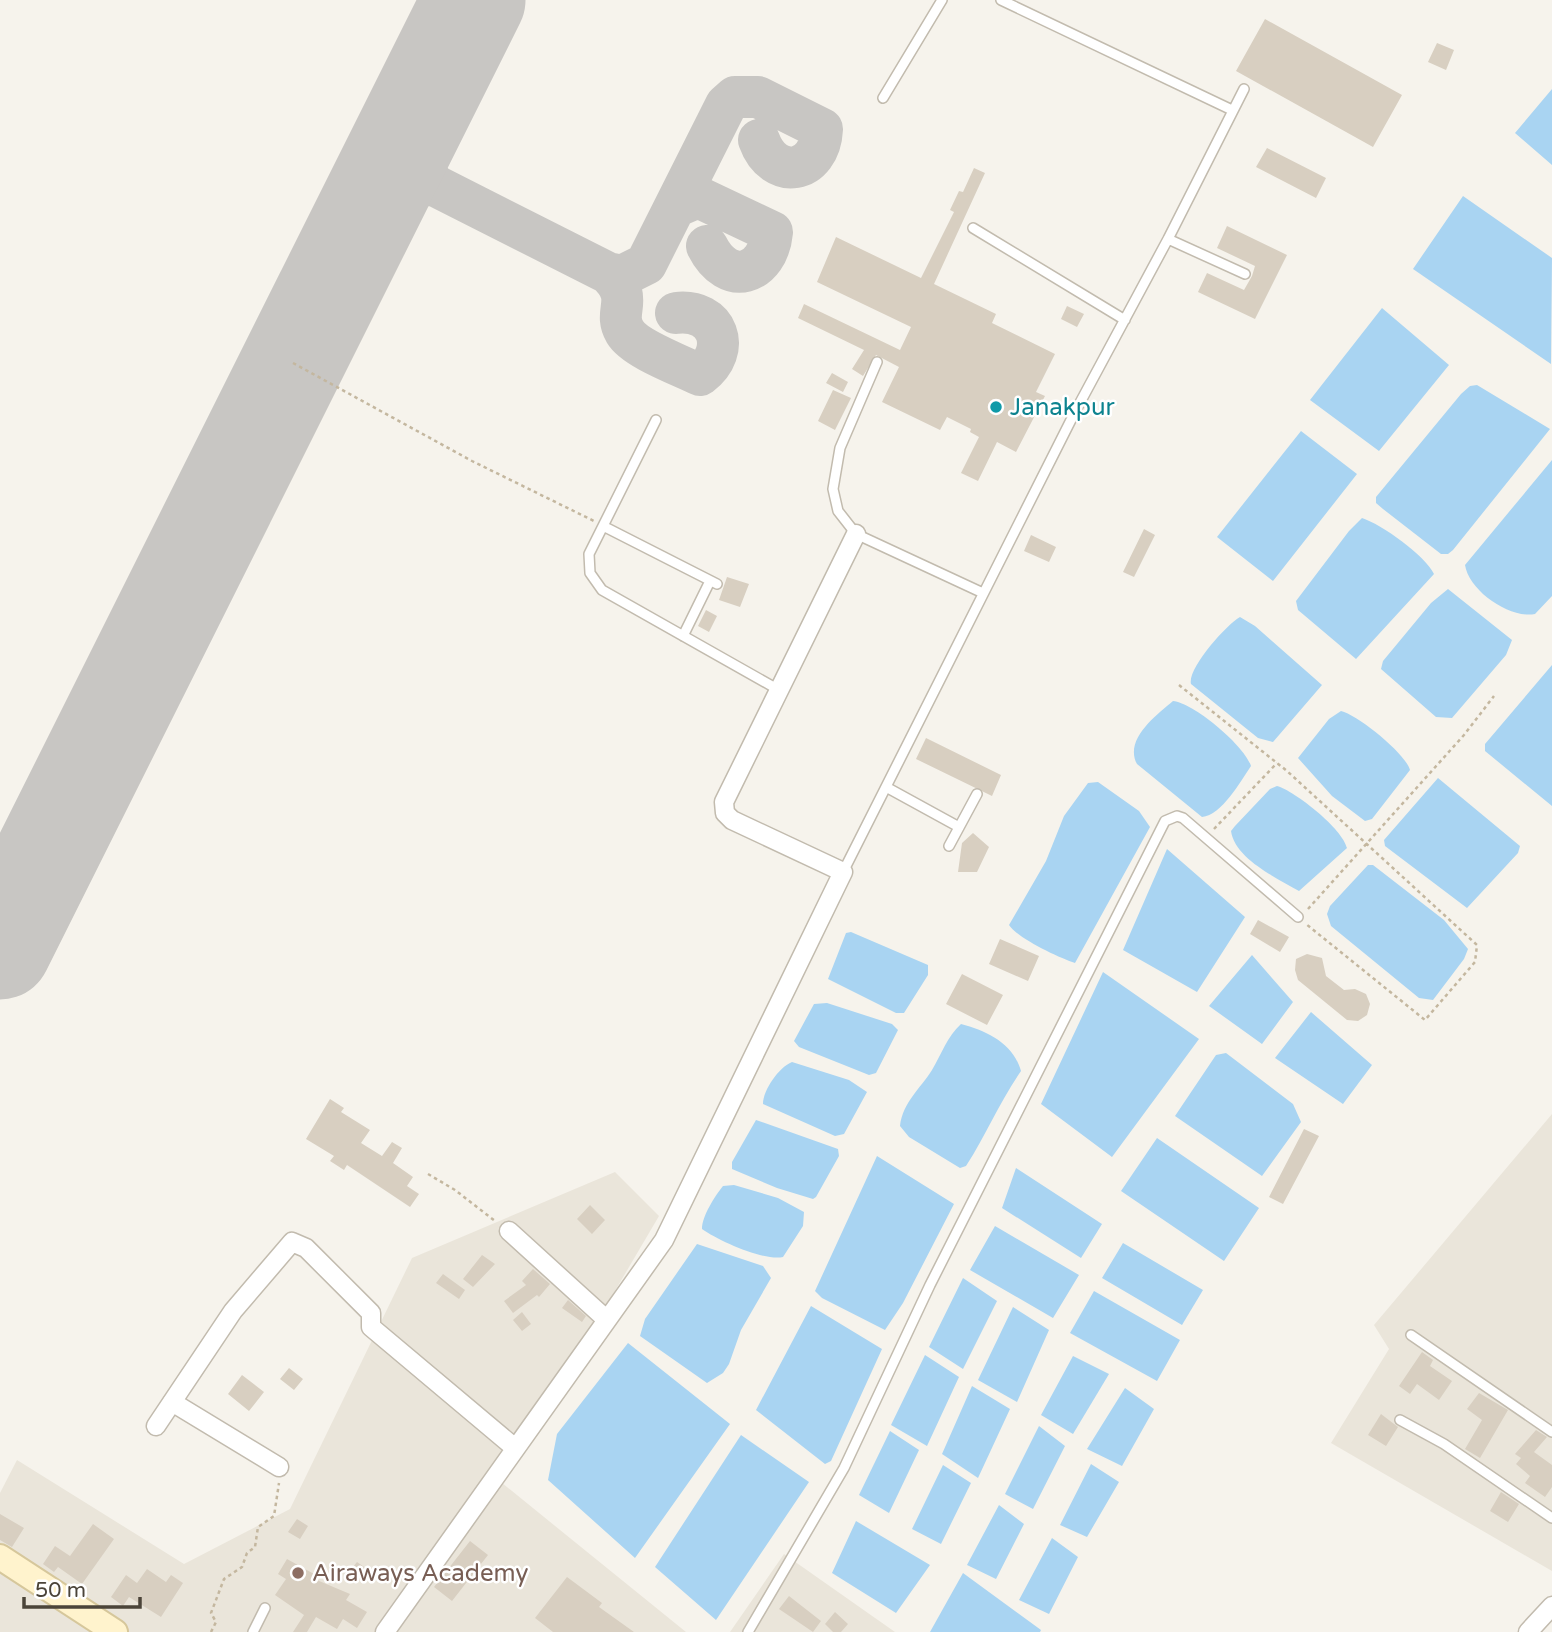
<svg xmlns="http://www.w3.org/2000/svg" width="1552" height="1632" font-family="'Varela Round',sans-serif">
	<rect width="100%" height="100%" fill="#f6f3ec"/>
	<path fill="#eae5da" d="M1552 1114V1571L1331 1443 1389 1349 1374 1325Z
		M615 1172 659 1216 502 1483 686 1632H0V1493L17 1460 184 1564 290 1509 412 1258Z
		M784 1554 895 1632H730Z"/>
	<path fill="#a9d4f2" d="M1552 89V165L1515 133Z
		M1463 196 1552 258 1551 364 1413 269Z
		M1382 308 1449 365 1379 451 1310 400Z
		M1477 385 1550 429 1453 550 1448 554H1441L1383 509 1376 503V497L1461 394 1470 386Z
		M1301 431 1357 474 1273 581 1217 537Z
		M1552 460V596L1535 614C1510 619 1469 591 1465 565Z
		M1362 518C1381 524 1426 556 1434 574L1356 659 1298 610 1296 601 1349 531Z
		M1448 589 1512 640 1506 655 1452 718 1436 717 1381 669 1383 661 1431 603Z
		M1240 617 1255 626 1322 685 1273 742 1258 738 1191 684C1187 669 1226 625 1240 617Z
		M1552 665V806L1485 751V744Z
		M1173 701C1194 703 1245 746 1251 766 1240 782 1222 815 1202 817L1137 764C1124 740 1155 716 1173 701Z
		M1341 711C1358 715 1406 754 1410 770L1372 819 1365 821 1332 796 1298 758 1329 719Z
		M1438 778 1520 846 1518 853 1467 908 1385 846 1384 840Z
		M1098 782 1139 811 1150 827 1075 963C1059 958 1017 938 1009 925L1046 861 1064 816 1088 783Z
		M1277 786C1295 791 1343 829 1347 848L1299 891C1277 878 1235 859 1231 831L1235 826 1270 789Z
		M1167 849 1245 917 1197 992 1123 950Z
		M1368 865H1373L1444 920 1468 949 1464 959 1433 1000 1419 998 1331 926 1327 914 1330 906Z
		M851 932 928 965V975L904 1013H896L828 979 846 933Z
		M1252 955 1293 1002 1262 1044 1209 1006Z
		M1103 972 1199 1039 1112 1157 1041 1104Z
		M827 1003 892 1024 898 1030 876 1073 869 1075 799 1047 794 1041 814 1004Z
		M1311 1012 1372 1065 1343 1104 1275 1058Z
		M961 1024C987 1031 1013 1043 1021 1071 1000 1101 986 1135 966 1166L960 1168 909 1137 900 1126C903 1102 920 1089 932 1070 942 1053 947 1037 961 1024Z
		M1226 1053 1293 1104 1301 1122 1262 1176 1175 1116 1216 1055Z
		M792 1062 849 1080 867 1092 844 1134 835 1136 763 1104C763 1090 779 1067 792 1062Z
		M756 1120 838 1149 839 1156 816 1197 813 1199 777 1188 732 1169V1162Z
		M1157 1138 1259 1208 1224 1261 1121 1191Z
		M877 1156 954 1204 903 1303 885 1330 822 1298 815 1291Z
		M1016 1168 1102 1224 1081 1258 1002 1208Z
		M734 1185 778 1198 804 1212 803 1226 783 1257C763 1261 719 1241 702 1229 702 1216 715 1196 723 1186Z
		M995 1226 1079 1275 1053 1318 970 1270Z
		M1123 1243 1203 1290 1182 1325 1102 1278Z
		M697 1244 763 1266 771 1278 741 1330 729 1364 723 1373 707 1383 640 1336 645 1319Z
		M963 1278 997 1301 963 1369 929 1347Z
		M1094 1291 1180 1340 1157 1381 1070 1333Z
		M811 1306 882 1349 831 1461 825 1464 756 1410Z
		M1013 1307 1049 1330 1017 1402 978 1380Z
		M628 1343 730 1424 635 1558 548 1480 557 1434Z
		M925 1355 959 1377 927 1446 891 1425Z
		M1073 1356 1109 1374 1073 1434 1041 1415Z
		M972 1386 1010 1409 978 1478 942 1454Z
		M1125 1388 1154 1409 1122 1466 1087 1449Z
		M1039 1426 1065 1446 1033 1509 1005 1494Z
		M890 1431 919 1450 889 1513 859 1495Z
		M741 1435 809 1482 716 1620 655 1567Z
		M1091 1464 1119 1482 1087 1537 1060 1525Z
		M943 1465 971 1483 941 1544 912 1529Z
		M999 1505 1024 1524 996 1579 967 1565Z
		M856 1521 930 1565 896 1613 832 1573Z
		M1052 1538 1078 1557 1049 1614 1019 1600Z
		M963 1573 1041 1630 1040 1632H930Z"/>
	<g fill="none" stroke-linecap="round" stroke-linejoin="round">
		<path stroke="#c8c6c3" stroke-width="42" d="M416 116C411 144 414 166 436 186L608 273 622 276 646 264 726 105 735 97H758L822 129C820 174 774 182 759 140
			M675 207 698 197 772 232C768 275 728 288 707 246
			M369 210C390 191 407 181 436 186
			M608 273C636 300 612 310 625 332 635 349 682 366 700 375 733 350 718 308 676 313"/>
		<path stroke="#c8c6c3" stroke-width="103" d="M0 948 474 0"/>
	</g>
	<path fill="#d8cfc1" d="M1265 19 1402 95 1373 147 1236 71Z
		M1437 43 1454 50 1446 70 1428 62Z
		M1267 148 1326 178 1316 198 1256 167Z
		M974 168 985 173 934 284 996 314 992 323 1055 354 1036 392 1045 396 1016 452 997 442 978 481 961 473 979 437 970 432 971 429 947 417 940 430 882 402 899 367 876 355 863 376 852 369 864 350 798 318 804 304 900 350 911 327 817 282 836 237 921 278 954 212 950 210 959 191 963 192Z
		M1227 226 1287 255 1255 319 1198 292 1207 273 1244 290 1252 276 1255 266 1217 248Z
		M1067 306 1084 314 1077 327 1061 319Z
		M832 373 848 382 843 392 826 383Z
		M833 390 851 398 835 430 818 421Z
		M1144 529 1155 535 1134 577 1123 572Z
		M1031 535 1056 547 1049 562 1024 551Z
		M727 577 749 584 740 607 719 600Z
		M706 610 717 616 709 632 698 626Z
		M926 738 1001 775 992 796 916 759Z
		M973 833 989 847 977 872H958L962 843Z
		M1258 920 1289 937 1280 952 1250 934Z
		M1000 939 1039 956 1028 981 989 964Z
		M1307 954 1322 958 1326 976 1344 990 1355 989 1366 994 1370 1004 1367 1015 1358 1021 1347 1020 1298 980 1295 970 1296 959Z
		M962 974 1003 995 987 1025 946 1004Z
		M330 1099 344 1108 341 1112 370 1130 361 1143 382 1156 392 1142 402 1148 393 1163 413 1177 407 1186 419 1194 410 1207 347 1165 344 1170 330 1161 334 1156 306 1139Z
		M1304 1129 1319 1136 1283 1204 1269 1197Z
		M590 1205 605 1220 592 1234 577 1219Z
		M482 1255 495 1264 473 1287 463 1279Z
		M533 1269 550 1284 539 1297 537 1295 513 1313 504 1301 526 1285 522 1281Z
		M443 1274 465 1290 459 1299 436 1283Z
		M568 1300 586 1316 582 1322 562 1308Z
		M522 1312 531 1324 522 1331 513 1320Z
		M1422 1352 1433 1360 1430 1366 1452 1381 1439 1400 1417 1384 1410 1394 1399 1386Z
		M289 1368 303 1379 294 1390 280 1379Z
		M242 1375 264 1392 249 1411 228 1394Z
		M1479 1393 1508 1410 1480 1458 1465 1449 1482 1420 1467 1409Z
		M1381 1414 1398 1427 1386 1446 1368 1435Z
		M1536 1430 1547 1437 1534 1452 1552 1465V1487L1545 1497 1525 1483 1530 1476 1516 1464 1521 1458 1515 1454Z
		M1501 1492 1519 1504 1508 1522 1490 1511Z
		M0 1514 24 1528 12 1547 0 1540Z
		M297 1519 308 1526 300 1539 288 1532Z
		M93 1524 114 1539 82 1584 58 1567 54 1572 43 1564 55 1546 70 1556Z
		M470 1541 488 1555 452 1601 434 1587Z
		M287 1559 314 1574 312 1578 350 1594 346 1600 367 1612 357 1628 343 1619 337 1629 316 1617 307 1632H293L304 1615 275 1595 286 1579 278 1574Z
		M357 1562 367 1569 360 1580 349 1572Z
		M147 1569 166 1582 171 1575 183 1583 161 1617 129 1597 123 1606 111 1597 126 1575 137 1583Z
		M567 1577 602 1603 599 1607 634 1632H553L535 1618Z
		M789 1596 821 1621 813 1632 779 1609Z
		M835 1612 848 1624 841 1632H833L825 1624Z"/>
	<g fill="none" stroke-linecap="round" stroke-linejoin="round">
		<g stroke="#c2bbae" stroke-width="12">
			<path id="service" d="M1001 0 1232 110
				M883 98 942 0
				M973 228 1125 320
				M1168 239 1245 274
				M877 362 840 448 833 489 838 511 856 534 983 593
				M656 420 589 554 590 573 602 590 779 690
				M603 526 717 584
				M683 636 710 581
				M886 787 959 827
				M949 846 977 794
				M843 872 1075 412 1168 239 1244 89
				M1411 1335 1552 1432
				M1400 1420 1444 1444 1552 1518
				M253 1632 265 1608
				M748 1632 844 1468 930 1285 1165 821 1177 816 1183 818 1298 917"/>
		</g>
		<g stroke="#c2bbae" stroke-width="21">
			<path id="minor" d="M509 1231 607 1320
				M172 1402 279 1467
				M156 1426 233 1311 292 1242 306 1248 371 1313V1327L515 1448
				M385 1632 664 1240 843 872 732 820 725 813 724 802 856 534
				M1528 1632 1552 1606"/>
		</g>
		<g stroke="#d6c79b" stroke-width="28">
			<path id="secondary" d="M0 1557 115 1632"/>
		</g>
		<path stroke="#c4b79f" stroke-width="2.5" stroke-dasharray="3.5 3.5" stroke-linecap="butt" d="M293 363 472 461 594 521
			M1179 685 1287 771 1477 945 1475 962 1425 1020 1306 924
			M1214 829 1277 763
			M1308 909 1464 735 1494 696
			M428 1174 455 1190 495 1221
			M211 1632 216 1622 211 1613 224 1579 242 1567 247 1553 255 1547 258 1527 274 1516 279 1483"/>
		<use href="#service" stroke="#fff" stroke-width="9"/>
		<use href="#minor" stroke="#fff" stroke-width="18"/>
		<use href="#secondary" stroke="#fff3cd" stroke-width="24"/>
	</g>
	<circle fill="#0f9aa8" stroke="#fff" stroke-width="2.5" cx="996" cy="407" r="7"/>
	<circle fill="#8d6e63" stroke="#fff" stroke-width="2.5" cx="298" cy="1573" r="7"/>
	<g text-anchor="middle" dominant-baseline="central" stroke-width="5" stroke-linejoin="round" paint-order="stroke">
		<g font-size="24" fill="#0d838f" stroke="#fff" text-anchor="start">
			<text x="1010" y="407">Janakpur</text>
		</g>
		<g font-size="24" fill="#785e54" stroke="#fff" text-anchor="start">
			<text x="312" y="1573">Airaways Academy</text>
		</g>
	</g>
	<path d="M24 1597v10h116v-10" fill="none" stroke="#4b4439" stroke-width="3.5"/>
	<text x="35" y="1597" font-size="21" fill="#4b4439" stroke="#ffffff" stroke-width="5" paint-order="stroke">50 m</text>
</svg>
